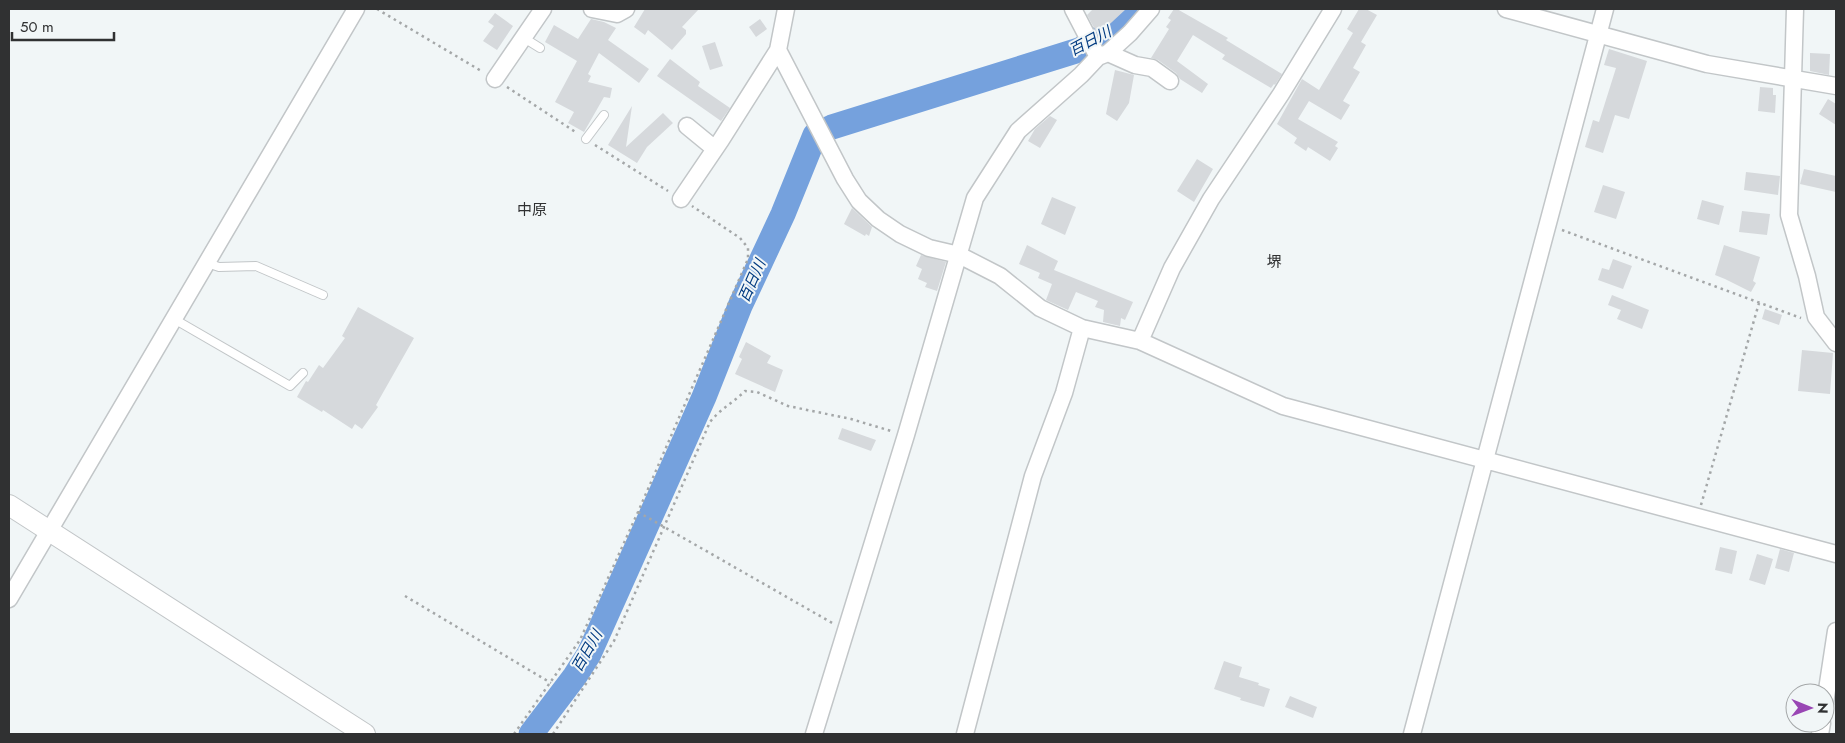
<svg xmlns="http://www.w3.org/2000/svg" width="1845" height="743" font-family="Jost,'Noto Sans JP',sans-serif">
	<rect width="100%" height="100%" fill="#f1f6f7"/>
	<g fill="none" stroke-linecap="round" stroke-linejoin="round">
		<path stroke="#75a1dd" stroke-width="25" d="M531 734 575 676 589 654 704 397 740 306 783 214 815 135 832 127 1079 50C1102 39 1116 28 1133 9"/>
	</g>
	<path fill="#d6d9dc" d="M645 9H699L682 27 686 30V34L672 50 648 30 645 35 634 27Z
		M1093 9H1126L1098 35 1087 15Z
		M1174 9H1177L1228 38 1226 40 1282 74 1275 85 1274 84 1271 88 1222 59 1225 55 1193 35 1177 61 1208 84 1202 93 1180 79 1176 73 1158 60 1151 58 1169 29 1166 27 1171 20 1168 18Z
		M1359 9H1366L1377 15 1361 42 1366 45 1353 68 1360 72 1343 101 1350 105 1341 120 1309 101 1298 119 1338 142 1335 146 1338 148 1330 161 1308 147 1306 151 1294 143 1297 138 1277 124 1302 79 1319 90 1353 33 1347 29Z
		M495 13 513 26 497 50 483 41 494 26 488 22Z
		M591 19 604 22 616 28 608 40 649 69 639 83 599 53 588 74 591 76 588 82 612 88 610 98 604 97 584 132 568 123 574 112 555 102 577 61 545 42 554 25 578 39Z
		M760 19 767 29 756 37 749 27Z
		M715 42 723 66 710 70 702 46Z
		M1609 49 1647 61 1629 119 1615 115 1603 153 1585 147 1593 120 1599 122 1616 68 1604 65Z
		M1810 53 1830 54 1829 75 1810 71Z
		M670 59 700 82 698 86 730 108 721 121 657 76Z
		M1115 70 1134 75 1129 103 1117 121 1106 114Z
		M1760 87 1773 88V95H1776L1775 113 1758 111Z
		M1828 99 1836 104V125L1819 114Z
		M632 106 626 147 663 113 673 123 647 147 637 163 608 145Z
		M1050 116 1057 120 1040 148 1028 141 1035 129Z
		M1197 159 1213 169 1194 202 1177 191Z
		M1804 169 1836 176V192L1800 184Z
		M1746 172 1780 176 1778 195 1744 190Z
		M1603 185 1625 192 1616 219 1594 212Z
		M1052 197 1076 207 1065 235 1041 224Z
		M1702 200 1724 206 1719 225 1697 219Z
		M852 208 872 227 869 236 866 234 865 236 844 224Z
		M1742 211 1770 214 1767 235 1739 232Z
		M1027 245 1058 261 1054 270 1133 302 1125 320 1121 318 1120 326 1103 322 1104 310 1095 307 1098 301 1076 292 1068 310 1046 300 1052 284 1038 278 1040 273 1019 264Z
		M1724 245 1760 257 1753 281 1756 283 1751 292 1725 279 1715 275Z
		M921 255 946 262 937 291 925 287 927 283 918 279 922 269 916 266Z
		M1613 259 1632 266 1623 289 1598 280 1602 268 1609 270Z
		M1612 295 1649 310 1642 329 1617 319 1621 310 1608 305Z
		M358 307 414 338 376 405 378 407 362 429 355 424 352 429 323 410 322 412 297 397 306 381 308 382 319 365 323 368 345 338 342 336Z
		M1765 309 1782 315 1779 325 1762 319Z
		M746 342 771 356 767 363 783 370 775 392 735 374 742 359 739 357Z
		M1802 350 1833 353 1830 394 1798 391Z
		M842 428 876 440 871 451 838 439Z
		M1720 547 1737 551 1732 574 1715 570Z
		M1780 549 1794 553 1789 572 1775 568Z
		M1757 554 1773 559 1765 585 1749 580Z
		M1224 661 1242 667 1239 677 1259 683 1258 685 1270 689 1264 707 1240 700 1241 698 1214 689Z
		M1290 696 1317 707 1313 718 1285 707Z"/>
	<g fill="none" stroke-linecap="round" stroke-linejoin="round">
		<g stroke="#c2c6c8" stroke-width="10">
			<path id="service" d="M524 38 540 48
				M586 139 604 115
				M207 263 219 267 256 266 323 295
				M174 319 290 386 303 373"/>
		</g>
		<g stroke="#c2c6c8" stroke-width="19">
			<path id="minor" d="M592 9 617 14 626 9
				M1073 9 1098 57
				M1506 9 1707 64 1836 86
				M1795 9 1789 215 1807 276 1816 317 1836 343
				M778 50 845 179 859 201 878 219 900 234 929 248 959 255 1000 276 1040 308 1082 328 1140 341 1283 406 1836 554
				M1108 53 1135 65 1152 68 1170 81
				M495 79 543 9
				M687 126 715 149
				M681 199 721 140 778 50 786 9
				M1140 341 1172 268 1211 199 1281 94 1333 9
				M9 599 356 9
				M1825 703 1836 631
				M814 734 906 435 975 198 1018 131 1081 75 1098 57 1108 53 1130 33 1151 9
				M965 734 1033 476 1064 393 1082 328
				M1412 734 1605 9
				M1820 734 1822 723"/>
		</g>
		<g stroke="#c2c6c8" stroke-width="22">
			<path id="tertiary" d="M9 505 365 734"/>
		</g>
		<path stroke="#a4a7a8" stroke-width="2.5" stroke-dasharray="2.5 4" stroke-linecap="butt" d="M377 9 483 72
			M507 87 577 133
			M595 145 668 191
			M1562 230 1801 318
			M1701 505 1759 303
			M638 512 834 624
			M405 596 551 683
			M514 734 580 640 638 512 748 259V248L740 238 692 206
			M553 734 614 641 710 422C720 409 734 402 745 391L757 392 788 406 851 419 891 431"/>
		<use href="#service" stroke="#fff" stroke-width="8"/>
		<use href="#minor" stroke="#fff" stroke-width="16"/>
		<use href="#tertiary" stroke="#fff" stroke-width="20"/>
	</g>
	<g text-anchor="middle" dominant-baseline="central" stroke-width="4" stroke-linejoin="round" paint-order="stroke">
		<g font-size="15" font-style="italic" fill="#003a80" stroke="#f1f6f7">
			<text transform="translate(1090 41) rotate(-28)">百日川</text>
			<text transform="translate(752 281) rotate(-66)">百日川</text>
			<text transform="translate(587 651) rotate(-60)">百日川</text>
		</g>
		<g font-size="15" fill="#303132" stroke="#f1f6f7">
			<text x="532" y="210">中原</text>
			<text x="1274" y="262">堺</text>
		</g>
	</g>
	<rect width="1845" height="743" fill="none" stroke="#303132" stroke-width="20"/>
	<g transform="translate(1810 708) rotate(91)"><circle r="24" fill="#f1f6f7" stroke="#a4a7a8"/>
	<path d="M0-4L9 19L0 12L-9 19Z" fill="#9946b4"/>
	<text y="-8" font-size="14" font-weight="bold" text-anchor="middle" fill="#303132">N</text>
	</g>
	<path d="M12 32v8h102v-8" fill="none" stroke="#303132" stroke-width="2.5"/>
	<text x="20" y="32" font-size="15" fill="#303132" stroke="#f1f6f7" stroke-width="4" paint-order="stroke">50 m</text>
</svg>
